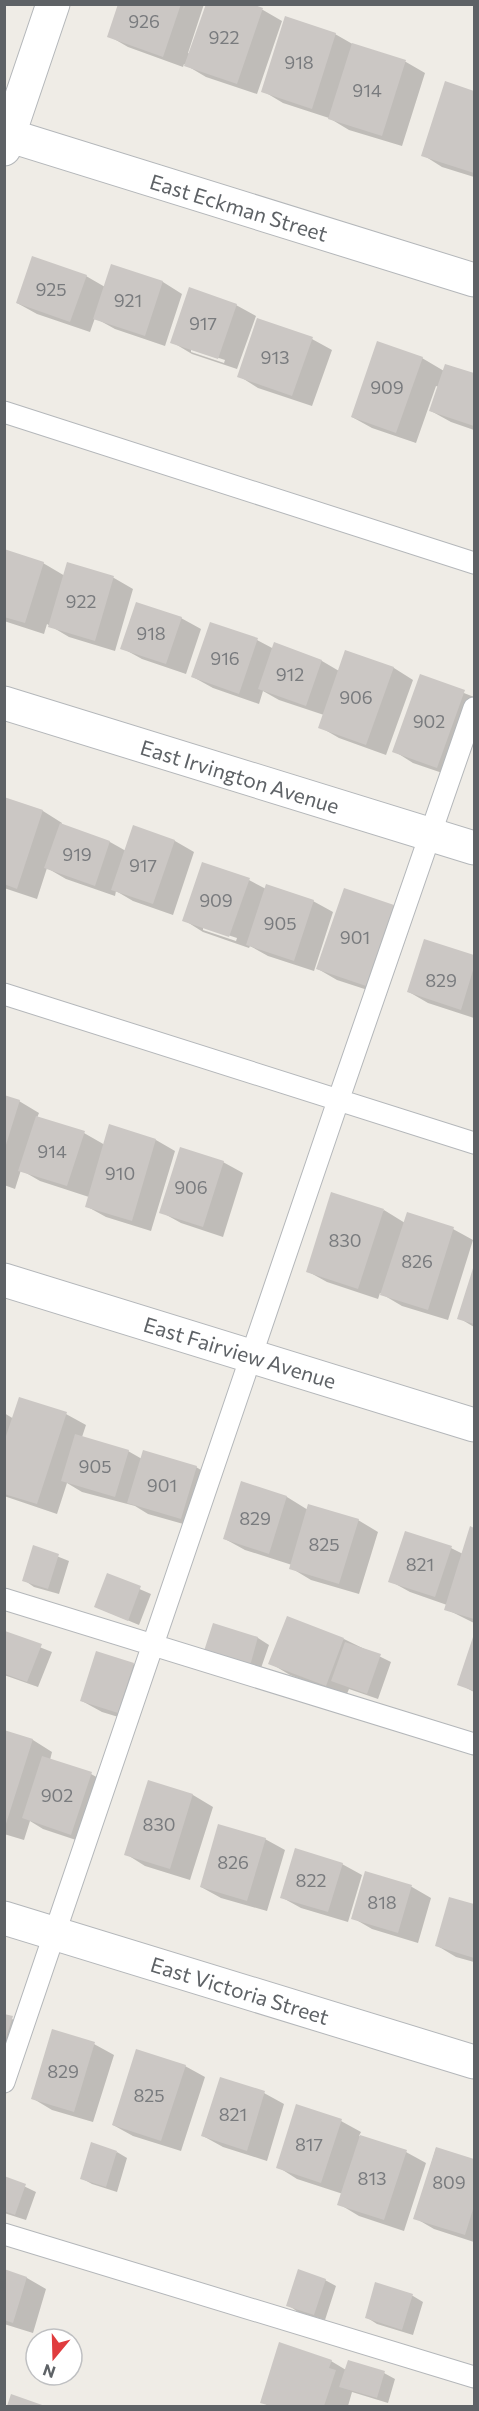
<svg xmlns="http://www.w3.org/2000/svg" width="479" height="2411" font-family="Commissioner,sans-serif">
	<rect width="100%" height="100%" fill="#efece6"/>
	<path fill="#0003" fill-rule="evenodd" d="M120 4H204L188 53 190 54 247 4 263 10 282 21 257 94 206 77 184 64 183 67 128 47 109 36Z
		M335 34 356 46 406 62 425 73 402 146 349 130 329 118 283 103 263 91Z
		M446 83 474 92V177L442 167 423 155Z
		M112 266 163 282 182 294 165 346 115 329 95 318 90 332 37 314 17 303 86 276 105 287Z
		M236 305 256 316 237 369 192 354 172 342ZM191 349 225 360 224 363 191 352Z
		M312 339 332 350 312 406 258 388 239 376Z
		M422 358 444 371 446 365 474 375V430L451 422 431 411 439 387 436 386 416 443 372 428 352 417Z
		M4 551 43 563 65 576 68 564 114 578 133 589 115 651 69 637 47 624 44 634 4 621Z
		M181 618 201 629 186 674 142 659 122 648Z
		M211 624 257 640 274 649 322 661 339 671 346 651 394 668 413 680 386 755 339 738 320 727 324 715 279 700 263 691 259 704 213 688 193 677Z
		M421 676 474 697V731L457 778 413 763 394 751Z
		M4 799 43 811 62 823 61 825 110 842 126 851 134 827 175 841 194 852 173 915 133 901 116 891 115 896 66 879 47 868 37 899 4 888Z
		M249 880 266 889 313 901 333 912 314 971 268 956 250 946 249 948 203 932 184 920ZM203 927 237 938 236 941 203 930Z
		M393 906 413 918 386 996 337 980 318 969Z
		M425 941 474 957V1018L428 1003 409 992Z
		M4 1097 19 1101 39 1113 37 1118 84 1133 105 1145 156 1140 175 1151 151 1231 106 1217 86 1206 89 1197 40 1181 21 1170 15 1189 4 1185Z
		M223 1162 243 1173 223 1237 181 1223 161 1212Z
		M384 1210 405 1223 453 1229 473 1240 448 1320 402 1306 380 1293 378 1299 327 1282 307 1271Z
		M474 1269V1327L459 1318Z
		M4 1413 14 1419 66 1414 86 1425 82 1437 128 1451 142 1459 196 1467 216 1479 201 1529 148 1514 135 1506 82 1492 67 1483 57 1514 4 1496Z
		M242 1483 287 1497 308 1510 358 1520 378 1532 359 1594 311 1580 291 1568 292 1565 245 1550 225 1539Z
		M471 1528 474 1529V1623L446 1609 447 1605 410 1592 390 1581 451 1548 463 1554Z
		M34 1547 69 1561 59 1594 34 1587 24 1580Z
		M107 1575 151 1594 139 1625 96 1607Z
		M214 1625 258 1638 269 1645 260 1671 206 1651Z
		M4 1633 52 1652 38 1687 4 1675Z
		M344 1639 391 1662 378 1699 349 1689 346 1696 290 1675 270 1663Z
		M474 1640V1692L459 1684Z
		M133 1664 153 1676 138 1723 102 1712 82 1701Z
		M4 1731 33 1740 52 1752 50 1760 91 1774 111 1785 91 1845 43 1829 30 1821 24 1840 4 1834Z
		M149 1782 193 1795 213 1807 190 1880 145 1866 126 1854Z
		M265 1839 285 1850 267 1911 221 1898 201 1887Z
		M342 1864 362 1875 348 1922 301 1908 281 1897Z
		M366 1873 412 1887 431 1898 418 1943 372 1929 353 1918Z
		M450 1898 474 1906V1962L456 1957 436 1945Z
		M4 2015 32 2029 4 2081Z
		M94 2044 114 2055 93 2122 52 2110 32 2098Z
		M185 2066 205 2077 181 2151 133 2136 113 2125Z
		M264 2093 284 2104 267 2161 223 2147 203 2136Z
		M341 2121 361 2132 359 2136 406 2152 426 2163 404 2231 359 2216 339 2204 343 2194 297 2179 278 2167Z
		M436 2148 474 2161V2242L434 2229 415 2218Z
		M117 2152 127 2158 117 2192 92 2184 81 2178Z
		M5 2177 36 2192 26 2220 4 2213Z
		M4 2271 27 2278 46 2289 33 2333 4 2324Z
		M325 2280 336 2286 325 2320 298 2312 288 2305Z
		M376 2284 413 2296 423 2302 413 2335 377 2324 366 2317Z
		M331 2361 346 2370 384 2373 395 2379 388 2403 352 2392 348 2406H269L262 2402Z"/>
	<path fill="#cbc7c4" d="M118 4H181L163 57 107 37Z
		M206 4H252L263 8 237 84 184 66Z
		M285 16 336 33 312 109 261 92Z
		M352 43 406 60 382 136 328 119Z
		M445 81 474 91V173L421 156Z
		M32 256 87 275 70 322 16 303Z
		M111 264 163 281 145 336 93 319Z
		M189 287 237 304 218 359 170 343Z
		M257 318 313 337 292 396 237 377Z
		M377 341 423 357 396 433 351 417Z
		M445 364 474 373V426L429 411Z
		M4 549 44 562 25 623 4 617Z
		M67 562 114 576 95 641 48 627Z
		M136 602 182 617 166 664 120 649Z
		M210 622 258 638 239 694 191 677Z
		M274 642 322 660 306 706 258 689Z
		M345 650 394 667 366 745 318 728Z
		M420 674 465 690 437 768 392 752Z
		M4 797 43 810 17 889 4 884Z
		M60 823 110 841 95 886 44 868Z
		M133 825 175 840 153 904 111 890Z
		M202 862 250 878 229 937 182 921Z
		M266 884 314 900 294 961 246 945Z
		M344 888 394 905 366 986 316 969Z
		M424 939 474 955V967L461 1010 407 992Z
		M4 1095 20 1100 5 1148H4Z
		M36 1116 85 1131 67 1186 18 1171Z
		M109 1124 156 1139 132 1221 85 1207Z
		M180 1147 224 1161 203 1227 159 1213Z
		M331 1192 384 1209 358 1289 306 1272Z
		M407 1212 454 1227 428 1310 380 1295Z
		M474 1265V1324L457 1319Z
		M19 1397 67 1412 37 1504 4 1494V1442Z
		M75 1434 129 1450 115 1497 61 1481Z
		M143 1450 197 1466 181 1519 127 1503Z
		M241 1481 287 1496 269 1554 223 1539Z
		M308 1504 359 1519 339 1584 289 1569Z
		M470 1526 474 1528V1619L444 1610Z
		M405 1531 452 1546 435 1597 388 1582Z
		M33 1545 59 1554 48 1589 22 1581Z
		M107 1573 141 1586 128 1621 94 1607Z
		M287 1616 344 1638 326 1686 268 1664Z
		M213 1623 258 1637 250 1666 204 1651Z
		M5 1631 42 1644 27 1682 5 1674Z
		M474 1634V1691L457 1685Z
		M345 1642 381 1654 367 1694 331 1681Z
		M96 1651 134 1663 118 1713 80 1701Z
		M4 1730 33 1739 5 1827H4Z
		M42 1756 92 1772 71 1835 22 1818Z
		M148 1780 193 1794 170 1869 124 1855Z
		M218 1824 266 1838 247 1901 200 1887Z
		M295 1848 343 1863 328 1912 280 1898Z
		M365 1871 412 1885 398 1933 351 1919Z
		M449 1897 474 1904V1958L435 1946Z
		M4 2014 13 2016 5 2041H4Z
		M52 2029 95 2042 74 2112 31 2099Z
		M136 2049 186 2065 161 2141 112 2125Z
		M220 2077 265 2091 247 2151 201 2136Z
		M296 2104 342 2119 321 2183 276 2168Z
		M360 2135 407 2150 384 2220 337 2205Z
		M91 2142 117 2151 106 2187 80 2179Z
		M436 2147 474 2159V2206L465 2235 413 2219Z
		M4 2176 26 2184 15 2215 4 2211Z
		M4 2269 27 2277 13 2323 4 2320Z
		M298 2269 326 2279 314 2315 286 2306Z
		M375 2282 413 2294 402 2330 365 2318Z
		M279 2342 332 2360 329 2368 336 2370 324 2406H271L260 2403Z
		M348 2360 385 2371 377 2398 339 2387Z
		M11 2394 45 2406H7Z"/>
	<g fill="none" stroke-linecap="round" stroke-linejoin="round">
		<g stroke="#b4b7ba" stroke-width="23">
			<path id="lane" d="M4 412 474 563
				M4 994 474 1143
				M4 1599 474 1744
				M4 2082 338 1101 474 708
				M4 2234 474 2377"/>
		</g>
		<g stroke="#b4b7ba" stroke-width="35">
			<path id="street" d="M4 134 474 280
				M4 149 53 4
				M4 703 474 848
				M4 1280 474 1425
				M4 1918 474 2062"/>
		</g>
		<use href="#lane" stroke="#fff" stroke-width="21"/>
		<use href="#street" stroke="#fff" stroke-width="33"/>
	</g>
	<g text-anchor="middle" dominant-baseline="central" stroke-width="4.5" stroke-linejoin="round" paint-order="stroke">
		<g font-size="18" fill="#797b7e">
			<text x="144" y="21">926</text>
			<text x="224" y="37">922</text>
			<text x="299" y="62">918</text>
			<text x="367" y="90">914</text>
			<text x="51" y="289">925</text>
			<text x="128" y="300">921</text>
			<text x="203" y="323">917</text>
			<text x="275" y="357">913</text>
			<text x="387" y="387">909</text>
			<text x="81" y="601">922</text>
			<text x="151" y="633">918</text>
			<text x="225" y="658">916</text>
			<text x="290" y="674">912</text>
			<text x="356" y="697">906</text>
			<text x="429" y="721">902</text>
			<text x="77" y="854">919</text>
			<text x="143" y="865">917</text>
			<text x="216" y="900">909</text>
			<text x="280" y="923">905</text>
			<text x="355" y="937">901</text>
			<text x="441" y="980">829</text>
			<text x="52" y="1151">914</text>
			<text x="120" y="1173">910</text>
			<text x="191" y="1187">906</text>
			<text x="345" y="1240">830</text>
			<text x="417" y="1261">826</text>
			<text x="95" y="1466">905</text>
			<text x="162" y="1485">901</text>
			<text x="255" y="1518">829</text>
			<text x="324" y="1544">825</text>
			<text x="420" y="1564">821</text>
			<text x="57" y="1795">902</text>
			<text x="159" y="1824">830</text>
			<text x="233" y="1862">826</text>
			<text x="311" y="1880">822</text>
			<text x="382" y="1902">818</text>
			<text x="63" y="2071">829</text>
			<text x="149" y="2095">825</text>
			<text x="233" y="2114">821</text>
			<text x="309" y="2144">817</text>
			<text x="372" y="2178">813</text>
			<text x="449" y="2182">809</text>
		</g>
		<g font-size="21" fill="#5e6266" stroke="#fff">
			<text transform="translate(239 207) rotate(17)">East Eckman Street</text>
			<text transform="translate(240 776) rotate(17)">East Irvington Avenue</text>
			<text transform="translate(240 1352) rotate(17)">East Fairview Avenue</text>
			<text transform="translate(240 1990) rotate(17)">East Victoria Street</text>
		</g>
	</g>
	<rect width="479" height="2411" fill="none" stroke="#5e6266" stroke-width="12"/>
	<g transform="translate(54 2357) rotate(199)"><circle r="28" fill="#ffffff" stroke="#bfc0c2" stroke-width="1.5"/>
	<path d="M0-4.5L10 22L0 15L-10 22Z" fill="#e03c3e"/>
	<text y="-9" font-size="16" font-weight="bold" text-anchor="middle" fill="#5e6266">N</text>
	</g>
</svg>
